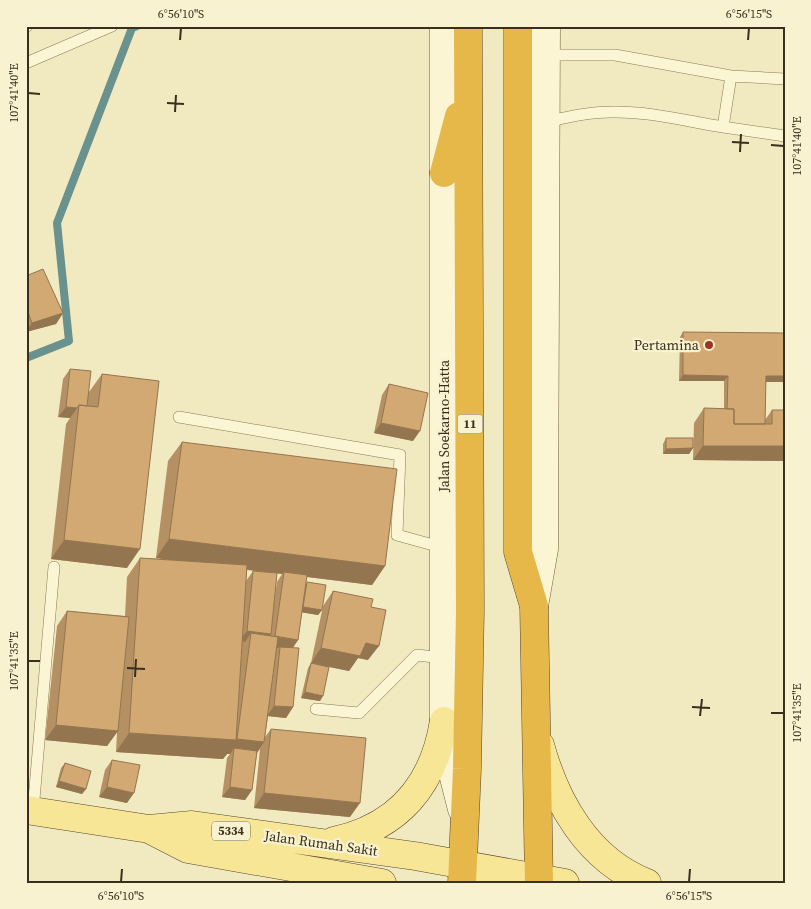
<svg xmlns="http://www.w3.org/2000/svg" width="811" height="909" font-family="'Source Serif 4',serif">
	<rect width="100%" height="100%" fill="#f1e9c0"/>
	<g fill="none" stroke-linecap="round" stroke-linejoin="round">
		<path stroke="#69918d" stroke-width="8" d="M26 358 69 341 57 223 132 28 137 26"/>
		<g stroke="#8b7a57" stroke-width="12">
			<path id="lane" d="M26 27 27 26
				M546 55H615L731 76 785 79
				M26 63 112 26
				M731 76 723 127 785 136
				M546 122C568 117 589 112 611 112 648 111 686 121 723 127
				M179 417 400 455 397 535 444 548
				M316 709 359 713 417 655 443 658
				M33 811 54 567"/>
		</g>
		<g stroke="#6d5b3a" stroke-width="29">
			<path id="secondary" d="M444 26V721L448 754 462 809
				M534 606 544 549 546 26"/>
		</g>
		<g stroke="#58472b" stroke-width="29">
			<path id="primary" d="M540 745C556 803 588 860 647 883
				M26 810 149 829 192 825 415 856 565 883
				M149 829 188 849 382 883
				M334 841C399 827 434 785 444 721"/>
		</g>
		<g stroke="#58472b" stroke-width="29">
			<path id="highway" d="M518 26V552L534 606 539 883
				M444 173 459 116
				M462 883 467 769 470 611 468 26"/>
		</g>
		<use href="#lane" stroke="#fbf5d4" stroke-width="11"/>
		<use href="#secondary" stroke="#fbf5d4" stroke-width="28"/>
		<use href="#primary" stroke="#f7e695" stroke-width="28"/>
		<use href="#highway" stroke="#e6b84a" stroke-width="28"/>
	</g>
	<path fill="#b59063" fill-rule="evenodd" d="M26 276 63 313 56 324 26 332Z
		M683 332 766 382 765 420 772 410 785 461 693 460 694 423 704 408 724 409V381H679L680 337Z
		M70 369 89 392 102 374 127 568 51 559 66 424 70 418 58 417 63 379Z
		M389 384 413 441 374 433 382 395Z
		M666 438 693 448 689 454H663V444Z
		M182 442 385 566 372 585 307 577 306 583 322 610 318 615 302 612 298 640 293 648V707L286 718 268 716 265 737 271 729 350 817 254 808 260 749 257 753 252 790 245 800 222 797 227 758 230 754H227L223 759 116 752 117 732 107 746 45 740 57 626 67 611 125 616 127 577 140 558 164 559 156 558 168 461ZM247 570 266 572 253 571 246 581ZM277 573 282 574 277 582 275 596Z
		M333 591 371 607 368 660 358 658 349 671 329 667 320 701 301 698 308 668 311 663 323 606Z
		M112 760 127 803 99 797 105 770Z
		M65 763 86 789 82 794 56 787 61 768Z"/>
	<path fill="#937650" d="M63 313 56 324 26 332V331L32 323Z
		M683 375 728 376 724 381H679Z
		M766 376H785V382H762Z
		M66 407 77 408 70 418 58 417Z
		M381 423 420 431 413 441 374 433Z
		M703 446H785V461L693 460Z
		M693 448 689 454H663L666 449Z
		M169 539 385 566 372 585 284 574V572L282 574 156 558Z
		M64 540 140 549 127 568 51 559Z
		M302 607 322 610 318 615 299 612Z
		M247 631 271 634 264 644 251 633 245 642 239 641Z
		M275 637 298 640 291 650 280 647 278 648 268 647Z
		M366 643 379 646 368 660 358 658 349 671 311 663 321 648Z
		M305 692 323 696 320 701 301 698Z
		M274 706 293 707 286 718 267 716Z
		M56 725 118 731 107 746 45 740Z
		M129 733 236 740 237 739 264 742 254 757 234 748 230 754H227L223 759 116 752Z
		M59 781 86 789 82 794 56 787Z
		M107 787 134 793 127 803 99 797Z
		M230 787 252 790 245 800 222 797Z
		M264 793 360 803 350 817 254 808Z"/>
	<path fill="#d2a873" stroke="#937650" d="M43 269 63 313 32 323 26 307V276Z
		M683 332 785 333V376H766L765 424H734V409H727L728 376 683 375Z
		M70 369 91 371 87 406 79 405 77 408 66 407Z
		M102 374 159 381 140 549 64 540 79 405 98 407Z
		M389 384 428 393 420 431 381 423Z
		M704 408 734 409V424H772V410H785V446H703Z
		M666 438H693V448L666 449Z
		M182 442 397 469 385 566 169 539Z
		M140 558 247 565 236 740 129 733Z
		M253 571 277 573 271 634 247 631Z
		M284 572 307 575 298 640 275 636Z
		M307 582 326 585 322 610 303 607Z
		M333 591 373 599 371 607 386 610 379 646 366 643 360 656 321 648Z
		M67 611 129 617 118 731 56 725Z
		M251 633 278 637 264 742 237 739Z
		M280 647 299 648 293 707 274 706Z
		M311 663 329 667 323 696 305 692Z
		M271 729 366 738 360 803 264 793Z
		M234 748 257 751 252 790 230 787Z
		M112 760 140 765 134 793 107 787Z
		M65 763 91 771 86 789 59 781Z"/>
	<path fill="none" stroke="#3a2f1c" stroke-width="2" d="M180 40 181 28M748 40 749 28M28 93 40 94M167 103 184 104M175 112 176 95M732 142 749 143M771 145 784 146M740 152 741 134M28 661H40M127 668 145 669M135 677 136 659M692 707 710 708M771 713H784M700 716 702 699M121 882 122 869M689 882 690 869"/>
	<circle fill="#9e3323" stroke="#f8f2d0" stroke-width="2" cx="709" cy="345" r="5"/>
	<g text-anchor="middle" dominant-baseline="central" stroke-width="4.5" stroke-linejoin="round" paint-order="stroke">
		<g fill="#f8f2d0" stroke="#736a52" stroke-width="1">
			<rect x="457.5" y="414.5" width="25" height="19" rx="4"/>
			<rect x="212" y="821.5" width="38" height="19" rx="4"/>
		</g>
		<g font-size="12" font-weight="bold" fill="#3a2f1c">
			<text x="470" y="424">11</text>
			<text x="231" y="831">5334</text>
		</g>
		<g font-size="14" fill="#3a2f1c" stroke="#f8f2d0" text-anchor="end">
			<text x="699" y="345">Pertamina</text>
		</g>
		<g font-size="14" fill="#3a2f1c" stroke="#f8f2d0">
			<text transform="translate(444 426) rotate(-90)">Jalan Soekarno-Hatta</text>
			<text transform="translate(321 843) rotate(8)">Jalan Rumah Sakit</text>
		</g>
	</g>
	<rect width="811" height="909" fill="none" stroke="#f8f2d0" stroke-width="55"/>
	<rect x="28" y="28" width="756" height="854" fill="none" stroke="#3a2f1c" stroke-width="2"/>
	<g font-size="12" text-anchor="middle" fill="#3a2f1c">
		<text x="181" y="18">6°56'10"S</text>
		<text x="749" y="18">6°56'15"S</text>
		<text transform="translate(14 93) rotate(-90)" y="4">107°41'40"E</text>
		<text transform="translate(797 146) rotate(-90)" y="4">107°41'40"E</text>
		<text transform="translate(14 661) rotate(-90)" y="4">107°41'35"E</text>
		<text transform="translate(797 713) rotate(-90)" y="4">107°41'35"E</text>
		<text x="121" y="900">6°56'10"S</text>
		<text x="689" y="900">6°56'15"S</text>
	</g>
</svg>
